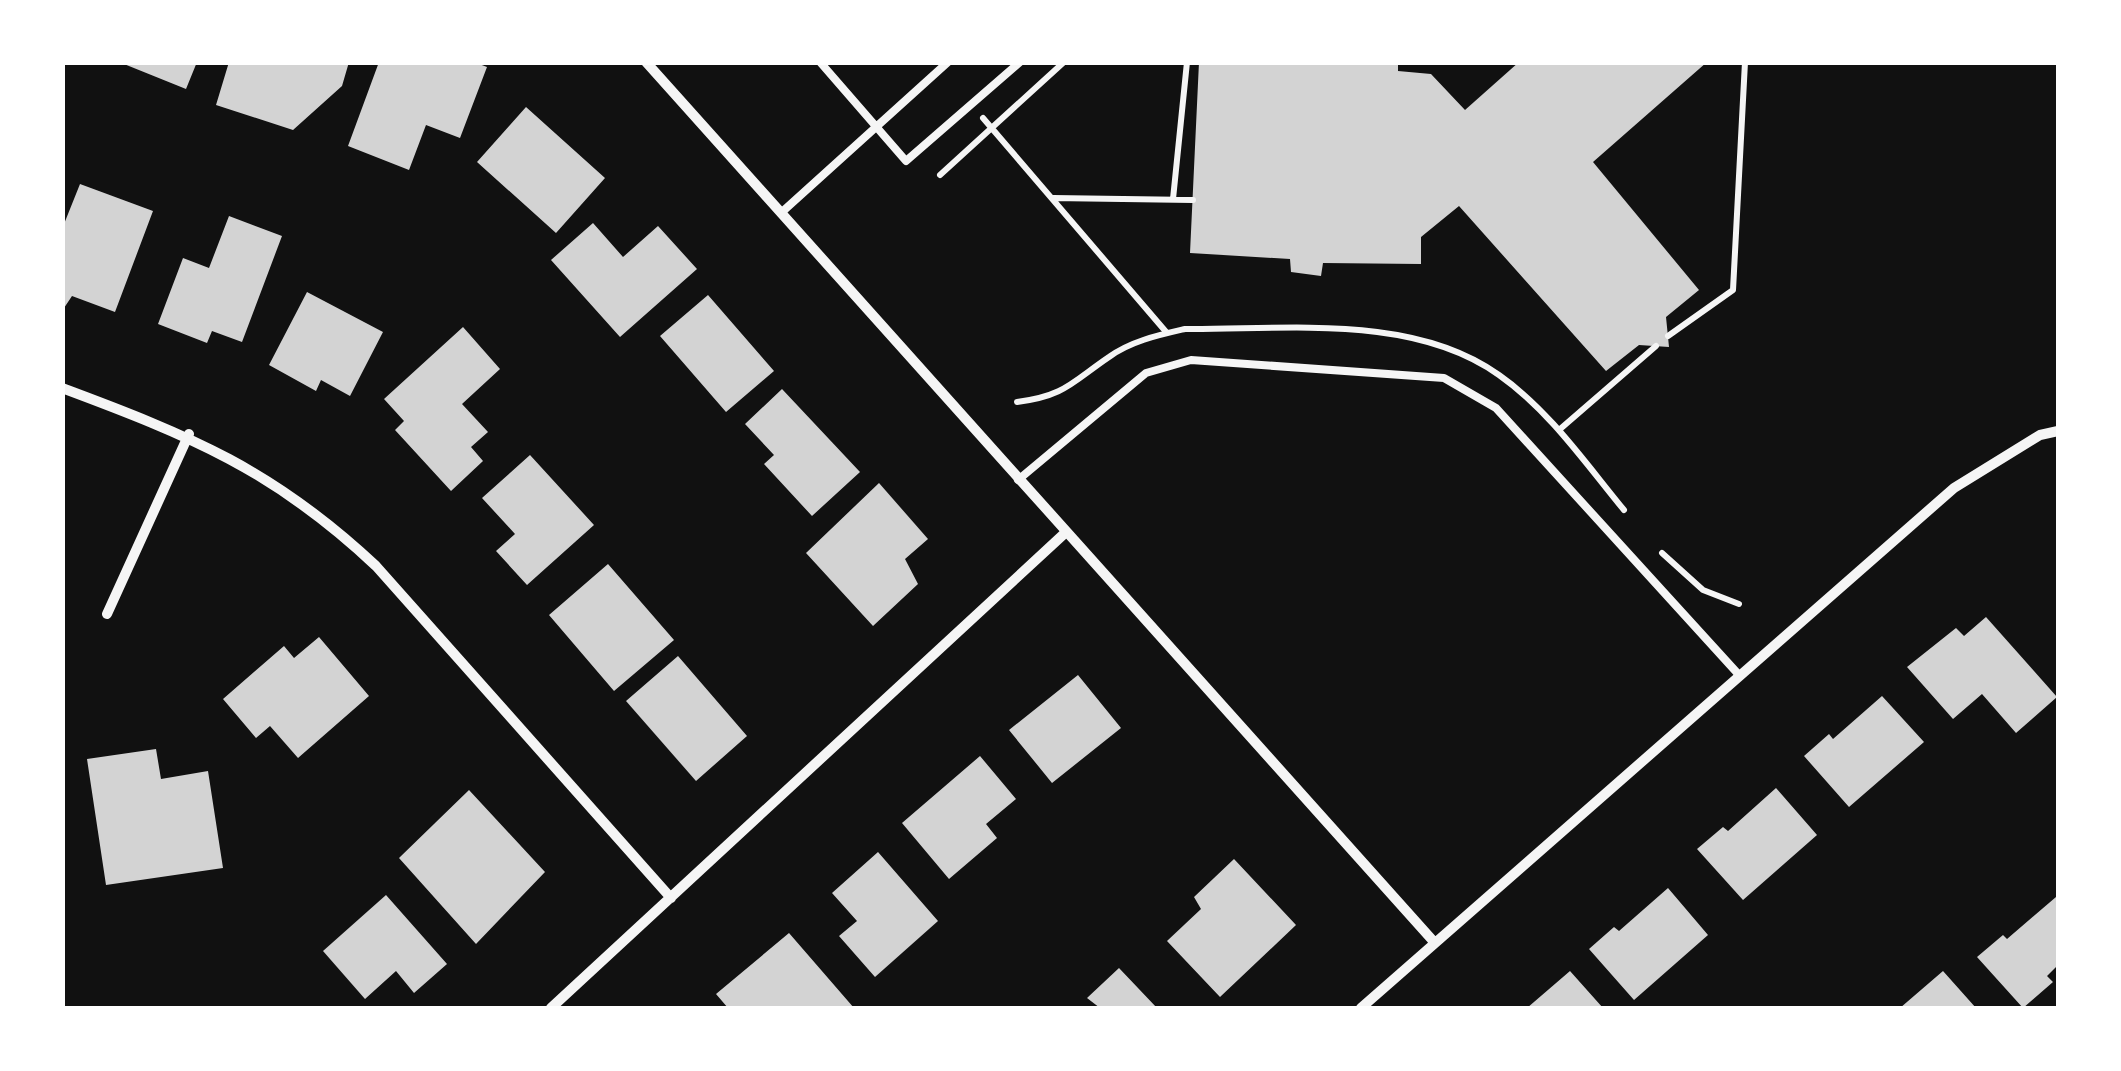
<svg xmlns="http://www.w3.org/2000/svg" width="2121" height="1071" font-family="'Work Sans',sans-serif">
	<rect width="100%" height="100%" fill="#111"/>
	<path fill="#d3d3d3" d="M119 62H197L186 89Z
		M229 62H349L342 86 293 130 216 105Z
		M379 62H474L487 67 460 138 426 125 409 170 348 146Z
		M1199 62H1398V71L1431 74 1465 110 1519 62H1707L1593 162 1699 290 1666 317 1669 347 1639 345 1606 371 1459 206 1421 237V264L1323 263 1321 276 1291 272 1290 259 1190 253Z
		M526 107 605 178 556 233 477 162Z
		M80 184 153 211 115 312 72 296 62 311V229Z
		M229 216 282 236 242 342 212 331 207 343 158 324 183 258 209 268Z
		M593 223 623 257 658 226 697 269 620 337 551 260Z
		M307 292 383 332 350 396 321 380 316 391 269 365Z
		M708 295 774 371 726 412 660 336Z
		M463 327 500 369 462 404 488 432 471 447 483 461 451 491 395 430 404 421 384 399Z
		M782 389 860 472 812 516 764 464 774 455 745 424Z
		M530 455 594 525 527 585 496 551 515 534 482 498Z
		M879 483 928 539 905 559 918 584 873 626 806 553Z
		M608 564 674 640 614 691 549 615Z
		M1986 617 2057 697 2016 733 1982 694 1953 719 1907 667 1956 628 1964 636Z
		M319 637 369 696 298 758 270 726 256 738 223 699 284 646 294 658Z
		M678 656 747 736 696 781 626 701Z
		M1078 675 1121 728 1052 783 1009 730Z
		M1882 696 1924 742 1849 807 1804 756 1829 734 1833 739Z
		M156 749 161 779 208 771 223 868 106 885 87 759Z
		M980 756 1016 799 986 824 997 838 949 879 902 823Z
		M1776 788 1817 835 1743 900 1697 849 1723 827 1728 831Z
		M469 790 545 872 476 944 399 858Z
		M878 852 938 921 875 977 839 936 857 921 832 893Z
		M1234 859 1296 925 1220 997 1167 941 1201 909 1194 897Z
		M1668 888 1708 935 1634 1000 1589 949 1614 927 1619 931Z
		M386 895 447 964 414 993 396 971 365 999 323 951Z
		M2056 897 2058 965 2047 976 2053 982 2023 1008 1977 957 2003 935 2007 939Z
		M789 933 854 1008H728L716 994Z
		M1119 968 1157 1008H1100L1087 998Z
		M1570 971 1603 1008H1527Z
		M1943 971 1976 1008H1900Z"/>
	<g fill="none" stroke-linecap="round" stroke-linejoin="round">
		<path stroke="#f5f5f5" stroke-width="6" d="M983 118 1167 333
			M940 175 1064 62
			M1053 198 1193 200
			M1173 199 1187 62
			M1668 336 1733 290 1745 62
			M1017 402C1065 396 1072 382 1109 357 1131 341 1159 335 1185 329 1285 330 1413 313 1499 375 1549 410 1586 464 1624 510
			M1559 430 1656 346
			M1662 553 1703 590 1739 604"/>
		<path stroke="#f5f5f5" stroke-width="8" d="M820 62 906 161 1020 62
			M782 212 948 62
			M1018 480 1146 373 1191 360 1444 378 1496 408 1740 676"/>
		<path stroke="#f5f5f5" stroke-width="10" d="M646 62 1435 943
			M62 388C191 436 274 470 376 566L671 898
			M107 614 189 434
			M551 1008 1065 533
			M1361 1008 1954 488 2040 435 2058 431"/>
	</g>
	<rect width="2121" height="1071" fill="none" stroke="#ffffff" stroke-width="130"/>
</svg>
